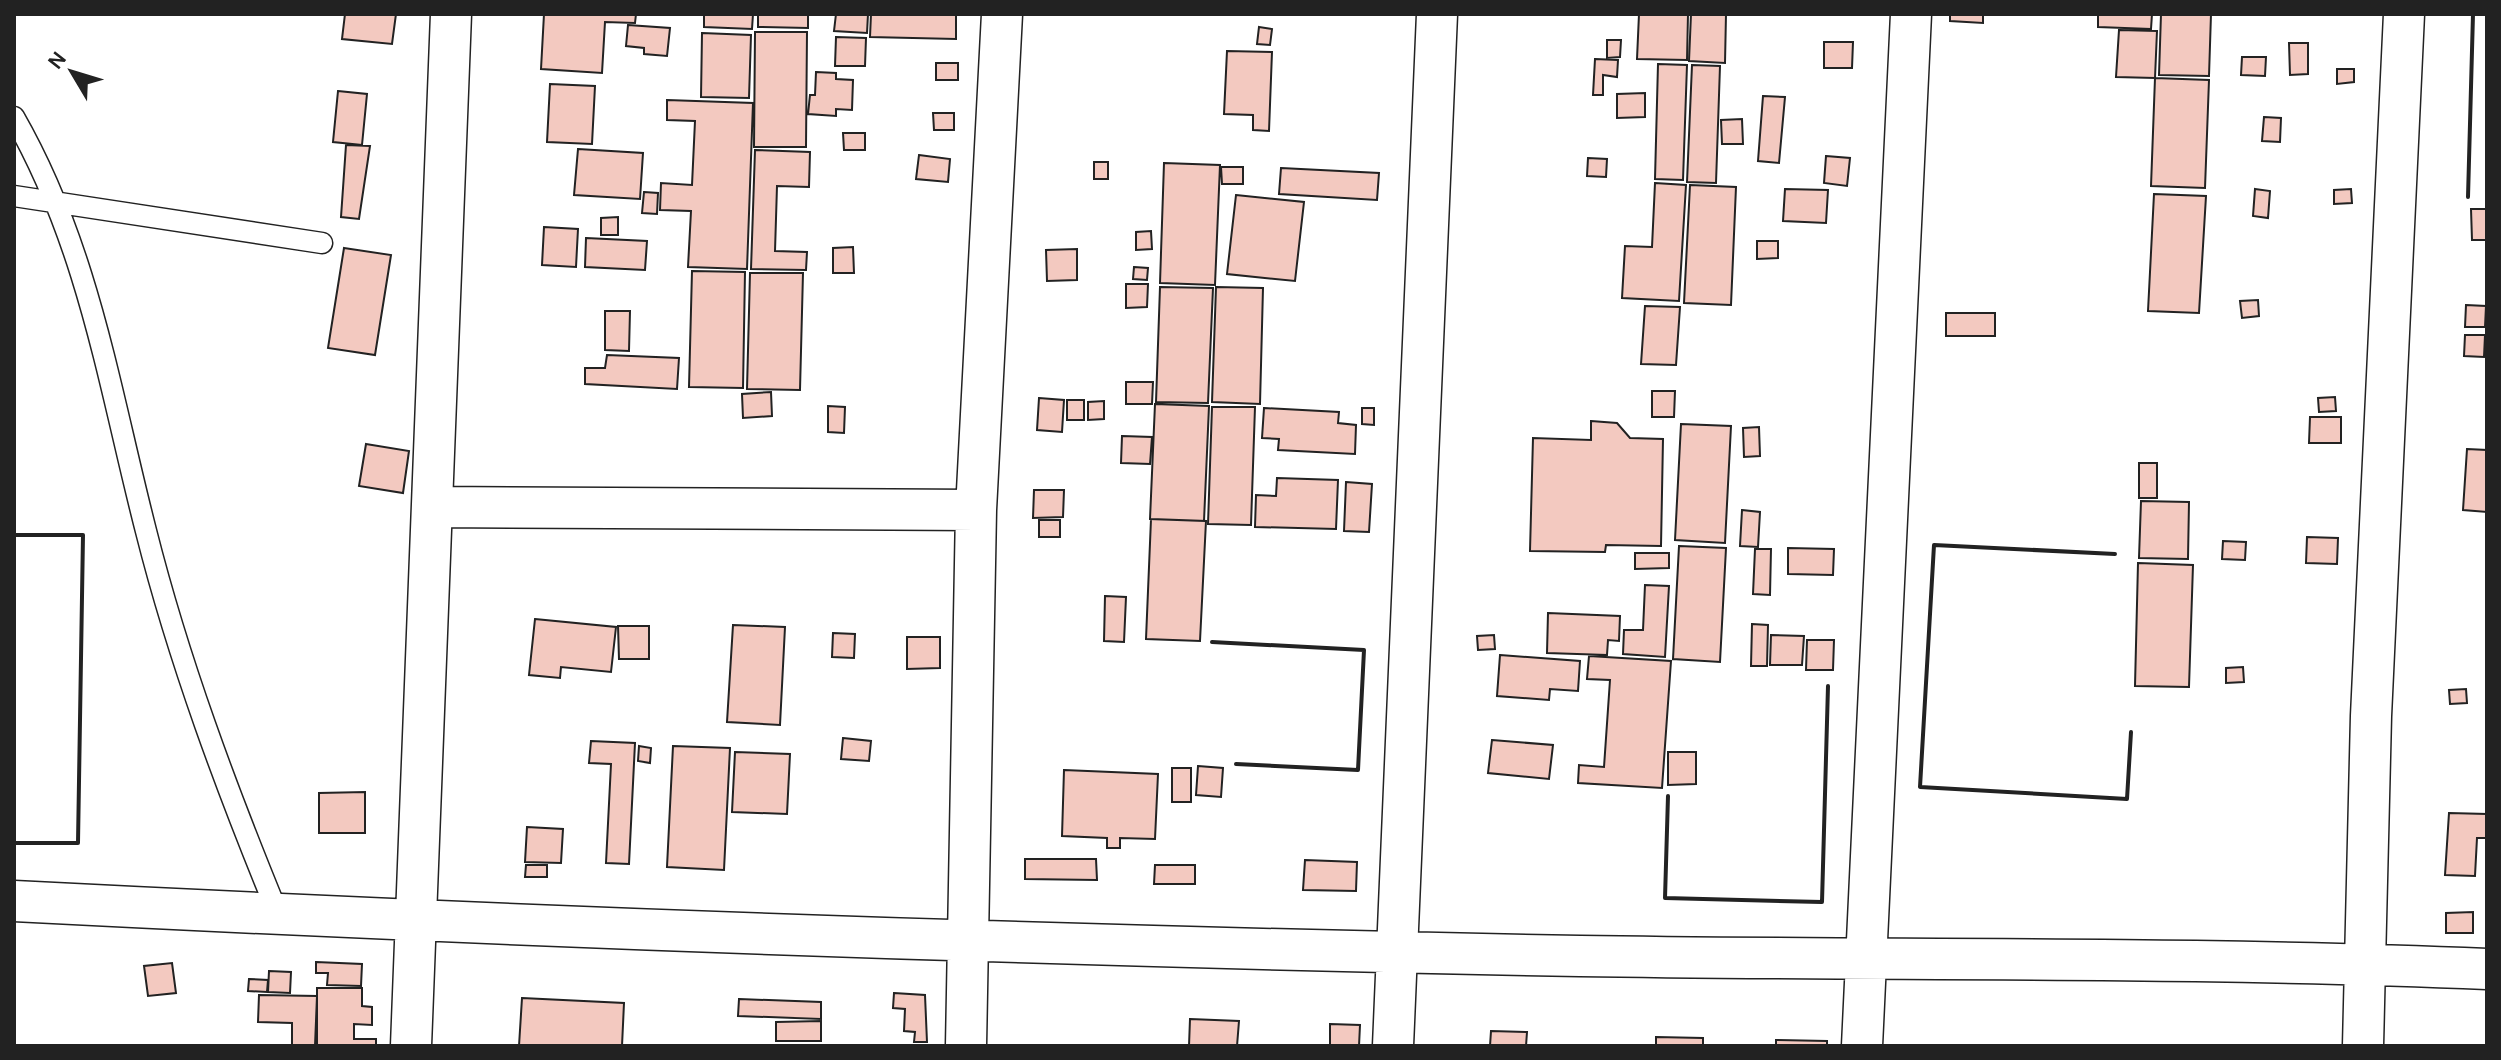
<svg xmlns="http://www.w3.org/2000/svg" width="2501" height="1060" font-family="Karla,sans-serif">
	<rect width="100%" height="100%" fill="#fff"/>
	<path fill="#f3c9c0" stroke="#222" stroke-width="2" d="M345 14H396L392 44 342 39Z
		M544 14H636L635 23 605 22 602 73 541 69Z
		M704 14H753L752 29 704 27Z
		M758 14H808V28L758 27Z
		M836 14H868L867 33 834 31Z
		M871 14H956V39L870 37Z
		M1639 14H1688L1687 60 1637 59Z
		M1691 14H1726L1725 63 1689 61Z
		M1950 14H1983V23L1950 21Z
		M2098 14H2152L2151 29 2098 27Z
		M2161 14H2211L2209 76 2159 75Z
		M628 25 670 28 667 56 644 54V48L626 46Z
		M1259 27 1272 29 1270 45 1257 44Z
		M2119 30 2157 31 2155 78 2116 77Z
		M755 32H807L806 147H754Z
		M702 33 751 35 749 98 701 97Z
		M836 37 866 38 865 66H835Z
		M1607 40H1621L1620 57 1607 58Z
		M1824 42H1853L1852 68H1824Z
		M2289 43H2308V74L2290 75Z
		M1227 51 1272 52 1269 131 1253 130V115L1224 114Z
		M2242 57H2266L2265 76 2241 75Z
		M1595 59 1618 60 1617 77 1603 75V95H1593Z
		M936 63H958V80H936Z
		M1658 64 1687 65 1683 180 1655 179Z
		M1692 65 1720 66 1716 183 1687 182Z
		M2337 69H2354V82L2337 84Z
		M816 72 836 73V79L853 80 852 110 836 109V116L808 114 810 95H815Z
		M2155 78 2209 80 2205 188 2151 186Z
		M550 84 595 86 592 144 547 142Z
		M338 91 367 94 362 145 333 142Z
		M1645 93V117L1617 118V94Z
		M1763 96 1785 97 1779 163 1758 161Z
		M667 100 753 103 747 269 688 267 691 211 660 210 661 183 692 185 695 121 667 120Z
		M933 113H954V130H934Z
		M2264 117 2281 118 2280 142 2262 141Z
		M1742 119 1743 144H1722L1721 120Z
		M843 133H865V150H844Z
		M346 145 370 146 359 219 341 217Z
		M578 149 643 153 640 199 574 195Z
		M755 150 810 152 809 187 777 186 775 251 807 252 806 270 751 269Z
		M919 155 950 159 948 182 916 179Z
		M1826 156 1850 158 1847 186 1824 183Z
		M1588 158 1607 159 1606 177 1587 176Z
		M1094 162H1108V179H1094Z
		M1164 163 1220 165 1215 285 1160 283Z
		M1221 167H1243V184H1222Z
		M1281 168 1379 173 1377 200 1279 194Z
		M1655 183 1686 185 1679 301 1622 298 1625 246 1652 247Z
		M1690 185 1736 187 1731 305 1684 303Z
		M1785 189 1828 190 1826 223 1783 221Z
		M2255 189 2270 191 2268 218 2253 216Z
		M2351 189 2352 203 2334 204V190Z
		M644 192 658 193 657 214 642 213Z
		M2154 194 2206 196 2199 313 2148 311Z
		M1236 195 1304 202 1295 281 1227 274Z
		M2471 209H2487V240H2472Z
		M618 217V235H601V218Z
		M544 227 578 229 576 267 542 265Z
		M1151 231 1152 249 1136 250V232Z
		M586 238 647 241 645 270 585 267Z
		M1757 241H1778V258L1757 259Z
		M853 247 854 273H833V248Z
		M344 248 391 255 375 355 328 348Z
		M1077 249V280L1047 281 1046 250Z
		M1134 267 1148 268 1147 280 1133 279Z
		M692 271 745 272 743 388 689 387Z
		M750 273H803L800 390 747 389Z
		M1126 284H1148L1147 307 1126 308Z
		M1160 287 1213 288 1208 403 1156 402Z
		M1216 287 1263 288 1260 404 1212 402Z
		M2258 300 2259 316 2242 318 2240 301Z
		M2466 305 2486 306 2485 327H2465Z
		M1645 306 1680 307 1676 365 1641 364Z
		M605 311H630L629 351 605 350Z
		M1946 313H1995V336H1946Z
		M2465 335H2485L2484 357 2464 356Z
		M607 355 679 358 677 389 585 384V368H605Z
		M1126 382H1153L1152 404H1126Z
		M1652 391H1675L1674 417H1652Z
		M771 392 772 416 743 418 742 394Z
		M2335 397 2336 411 2319 412 2318 398Z
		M1039 398 1064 400 1062 432 1037 430Z
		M1067 400H1084V420H1067Z
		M1104 401V419L1088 420V402Z
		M1155 404 1209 406 1204 521 1150 519Z
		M828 406 845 407 844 433 828 432Z
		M1212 407H1255L1251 525 1208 524Z
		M1264 408 1339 412 1338 423 1356 425 1355 454 1278 450 1279 439 1262 438Z
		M1362 408H1374V425L1362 424Z
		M2310 417H2341V443H2309Z
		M1591 421 1617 423 1630 438 1663 439 1661 546 1606 545 1605 552 1530 551 1533 438 1591 440Z
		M1681 424 1731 426 1725 543 1675 540Z
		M1759 427 1760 456 1744 457 1743 428Z
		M1122 436 1152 437 1150 464 1121 463Z
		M366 444 409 451 403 493 359 486Z
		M2467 449 2487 450V512L2463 510Z
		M2139 463H2157V498H2139Z
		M1277 478 1338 480 1336 529 1255 527 1256 495 1276 496Z
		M1346 482 1372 484 1369 532 1344 531Z
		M1034 490H1064L1063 517 1033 518Z
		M2141 501 2189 502 2188 559 2139 558Z
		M1742 510 1760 512 1758 547 1740 546Z
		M1151 519 1206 521 1200 641 1146 639Z
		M1039 520H1060V537H1039Z
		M2307 537 2338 538 2337 564 2306 563Z
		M2223 541 2246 542 2245 560 2222 559Z
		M1679 546 1726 548 1720 662 1673 659Z
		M1788 548 1834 549 1833 575 1788 574Z
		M1755 549H1771L1770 595 1753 594Z
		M1635 553H1669V568L1635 569Z
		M2138 563 2193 565 2189 687 2135 686Z
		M1645 585 1669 586 1665 657 1623 654 1624 630H1643Z
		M1105 596 1126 597 1124 642 1104 641Z
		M1548 613 1620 616 1619 641 1608 640 1607 655 1547 653Z
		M535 619 616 627 611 672 561 667 560 678 529 675Z
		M1752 624 1768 625 1767 666H1751Z
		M733 625 785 627 780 725 727 722Z
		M618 626H649V659H619Z
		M833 633 855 634 854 658 832 657Z
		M1494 635 1495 649 1478 650 1477 636Z
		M1771 635 1804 636 1802 665H1770Z
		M907 637H940V668L907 669Z
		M1807 640H1834L1833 670H1806Z
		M1500 655 1580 661 1578 691 1550 689 1549 700 1497 696Z
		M1589 656 1671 661 1662 788 1578 783 1579 765 1604 767 1610 680 1587 679Z
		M2243 667 2244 682 2226 683V668Z
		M2466 689 2467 703 2450 704 2449 690Z
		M843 738 871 741 869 761 841 759Z
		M1492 740 1553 745 1549 779 1488 773Z
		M591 741 635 743 629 864 606 863 611 764 589 763Z
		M639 746 651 748 650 763 638 761Z
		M673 746 730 748 724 870 667 867Z
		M735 752 790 754 787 814 732 812Z
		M1668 752H1696V784L1668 785Z
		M1198 766 1223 768 1221 797 1196 795Z
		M1172 768H1191V802H1172Z
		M1064 770 1158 774 1155 839 1120 838V848H1107V838L1062 836Z
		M365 792V833H319V793Z
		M2449 813 2487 814V838H2477L2475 876 2445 875Z
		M527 827 563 829 561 863 525 862Z
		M1025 859H1096L1097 880 1025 879Z
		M1305 860 1357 862 1356 891 1303 890Z
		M526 865H547V877H525Z
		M1155 865H1195V884H1154Z
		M2473 912V933H2446V913Z
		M316 962 362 964 361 986 327 985 328 973H316Z
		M172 963 176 993 148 996 144 966Z
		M269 971 291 972 290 993 268 992Z
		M249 979 268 980 267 992 248 991Z
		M317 988H362V1006L372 1007V1025L354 1024V1039H376V1046H317Z
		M894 993 925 995 927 1042H914L915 1032 904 1031 905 1009 893 1008Z
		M259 995 317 996 315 1046H292V1023L258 1022Z
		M522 998 624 1003 622 1046H519Z
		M739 999 821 1002V1019L738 1016Z
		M1190 1019 1239 1021 1237 1046H1189Z
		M821 1021V1041H776V1022Z
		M1330 1024 1360 1025 1359 1046H1330Z
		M1491 1031 1527 1032 1526 1046H1490Z
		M1656 1037 1703 1038V1046H1656Z
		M1776 1040 1827 1041V1046H1776Z"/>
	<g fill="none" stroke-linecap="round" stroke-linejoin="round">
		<g stroke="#222" stroke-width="23">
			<path id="lane" d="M14 117C89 248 109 387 146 531 179 662 227 790 278 914
				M14 196 322 243"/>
		</g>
		<g stroke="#222" stroke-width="43">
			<path id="street" d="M434 507 976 510
				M14 901C536 928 1057 946 1580 956 1882 961 2185 956 2487 969
				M411 1046 451 14
				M966 1046 976 510 1002 14
				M1393 1046 1437 14
				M1862 1046 1911 14
				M2363 1046 2371 716 2404 14"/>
		</g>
		<use href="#lane" stroke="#fff" stroke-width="20"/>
		<use href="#street" stroke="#fff" stroke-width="40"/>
		<path stroke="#222" stroke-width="4" d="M2468 197 2473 14
			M14 535H83L78 843H14
			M2115 554 1934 545 1920 787 2127 799 2131 732
			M1212 642 1364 650 1358 770 1236 764
			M1668 796 1665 898 1822 902 1828 686"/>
	</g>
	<rect width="2501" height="1060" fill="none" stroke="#222222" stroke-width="32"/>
	<g transform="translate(72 72) rotate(308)" stroke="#ffffff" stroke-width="6" paint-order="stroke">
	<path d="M0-6L14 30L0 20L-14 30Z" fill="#222222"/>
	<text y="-12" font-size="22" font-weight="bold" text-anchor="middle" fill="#222222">N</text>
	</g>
</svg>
